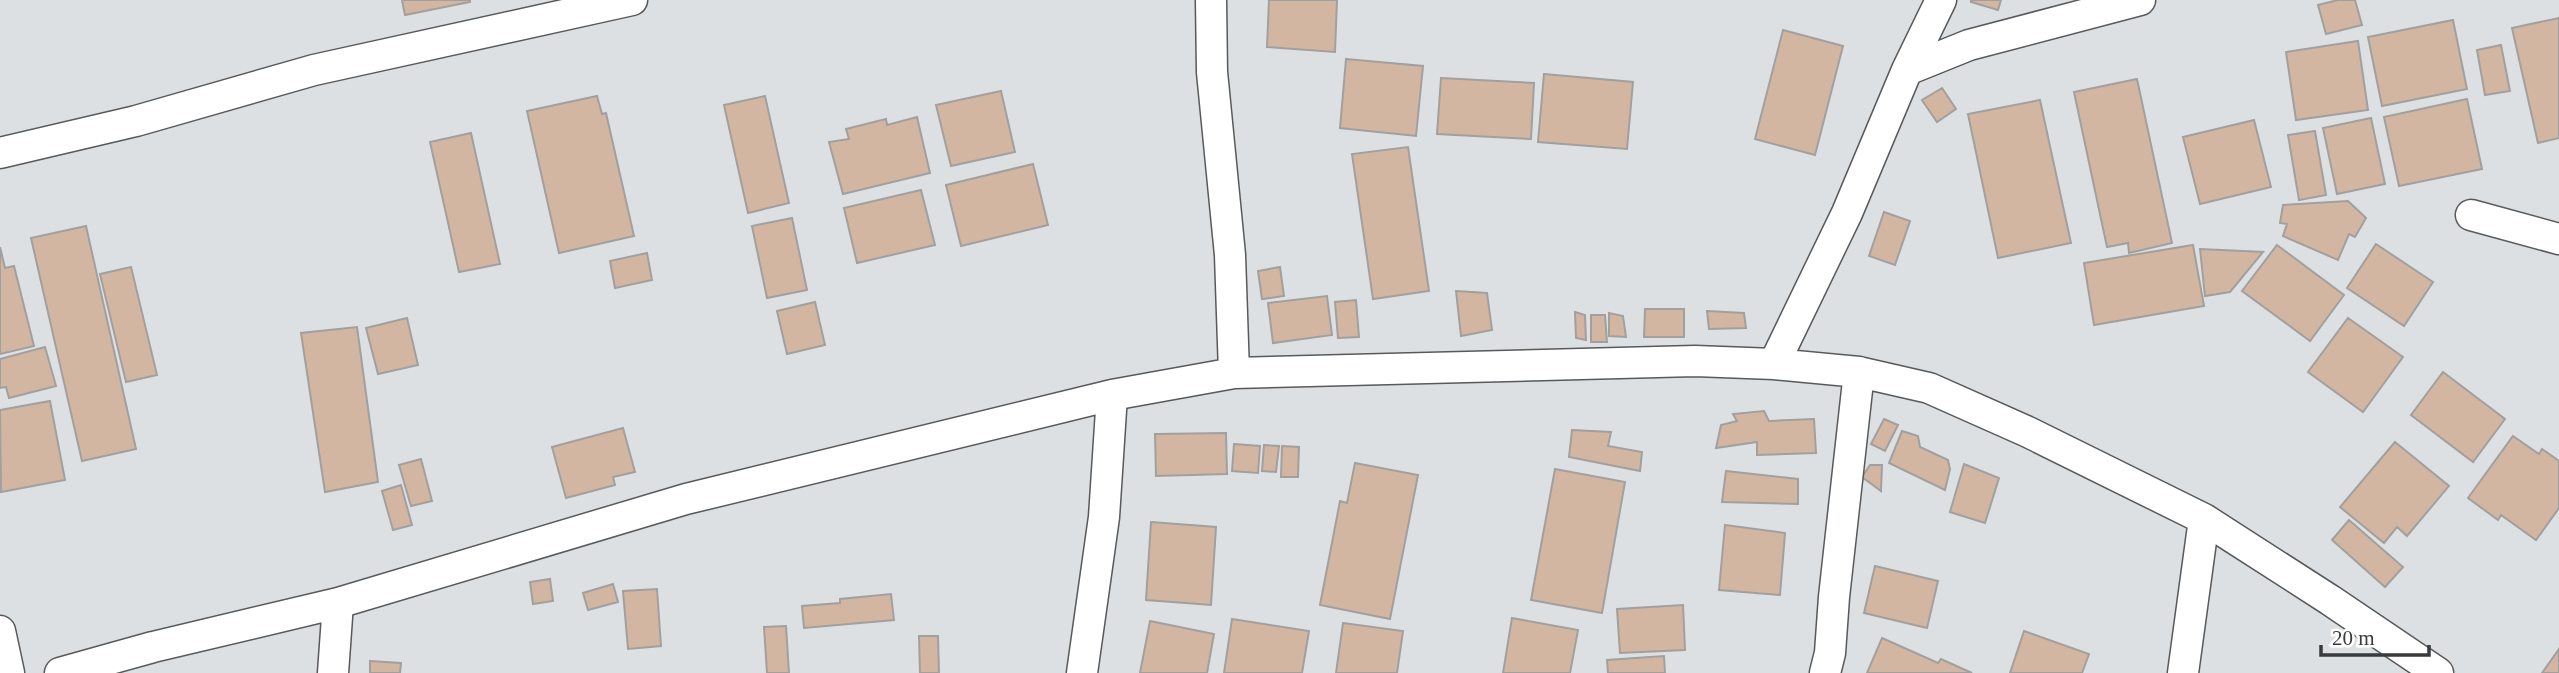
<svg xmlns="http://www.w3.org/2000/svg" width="2559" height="673" font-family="'Times New Roman',serif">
	<rect width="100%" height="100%" fill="#dde0e2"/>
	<path fill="#d3b6a2" stroke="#a2a09e" stroke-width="2" d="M402 0H470V2L405 15Z
		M1269 0H1337L1335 52 1267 47Z
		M1971 0H2001L1998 10 1971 2Z
		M2338 0H2355L2362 25 2326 34 2318 5Z
		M2559 18V138L2538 143 2512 28Z
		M2453 20 2467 89 2382 106 2368 37Z
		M1783 30 1843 46 1815 155 1755 139Z
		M2358 41 2368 110 2296 120 2286 52Z
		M2501 45 2510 91 2485 95 2477 50Z
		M1346 59 1423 66 1416 136 1340 128Z
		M1544 74 1633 82 1627 149 1538 142Z
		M1441 78 1534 83 1531 139 1437 134Z
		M2137 79 2172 243 2129 253 2128 243 2107 247 2074 92Z
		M1942 88 1956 109 1937 122 1922 100Z
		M1001 91 1015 152 951 166 936 105Z
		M597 96 602 114 606 113 634 236 559 253 527 111Z
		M765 96 789 203 748 213 724 105Z
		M2467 99 2482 169 2399 186 2384 117Z
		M2040 100 2071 243 1998 258 1968 114Z
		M917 117 930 173 843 194 829 142 849 139 846 129 886 119 887 125Z
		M2371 118 2385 184 2337 194 2323 128Z
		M2254 120 2271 187 2200 204 2183 137Z
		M2315 131 2326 195 2299 200 2288 135Z
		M471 133 500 264 459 272 430 142Z
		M1408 147 1429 291 1373 299 1352 154Z
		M1033 164 1048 225 961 246 946 185Z
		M921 190 935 245 857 263 844 208Z
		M2348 201 2366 218 2355 237 2349 234 2338 260 2283 236 2287 224 2280 223 2283 205Z
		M1884 212 1910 221 1895 265 1869 256Z
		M792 218 807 290 767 298 752 226Z
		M86 226 136 449 82 461 31 238Z
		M2376 244 2433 282 2404 326 2347 288Z
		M2193 245 2204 306 2094 325 2084 263Z
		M2277 245 2344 295 2310 341 2242 291Z
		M0 247 5 268 14 266 34 346 0 354Z
		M2200 249 2263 252 2230 292 2205 296Z
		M647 253 652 280 615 288 610 261Z
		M131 267 157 375 126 382 100 274Z
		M1280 267 1284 296 1262 299 1258 271Z
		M1456 291 1487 293 1492 330 1461 336Z
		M1327 296 1332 335 1273 343 1268 303Z
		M1356 300 1359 337 1338 338 1335 302Z
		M815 302 825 345 787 354 777 311Z
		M1645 309H1684V337H1644Z
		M1707 311 1744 313 1746 328 1709 329Z
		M1575 312 1585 315 1586 340 1576 338Z
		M1609 313 1623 316 1626 337 1609 336Z
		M1591 315H1605L1607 342H1591Z
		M407 318 418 365 378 374 366 328Z
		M2348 318 2403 357 2363 412 2308 372Z
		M357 327 378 482 325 492 301 333Z
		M45 347 56 386 9 398 6 387 0 388V359Z
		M2443 372 2505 419 2473 462 2411 415Z
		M50 401 65 480 1 492 0 410Z
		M1764 411 1769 421 1814 419 1816 453 1757 455V442L1716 448 1721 425 1737 421 1733 414Z
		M1884 419 1898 425 1885 451 1871 444Z
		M623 428 635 472 613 477 615 485 566 498 552 447Z
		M1572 430 1611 432 1608 446 1642 452 1640 471 1569 457Z
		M1902 431 1918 436 1920 447 1948 460 1950 469 1945 490 1889 463Z
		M1226 433 1227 474 1156 476 1155 434Z
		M2513 436 2539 454 2542 449 2559 461V508L2536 540 2501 515 2498 520 2468 498Z
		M2395 442 2449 486 2407 536 2397 527 2384 543 2340 507Z
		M1234 444 1260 446 1258 473 1232 471Z
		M1264 445 1279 446 1276 472 1262 471Z
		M1282 446 1299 447 1298 477H1281Z
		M421 459 432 501 411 506 399 465Z
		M1355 463 1418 475 1390 619 1320 605 1340 501 1347 503Z
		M1964 464 1999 478 1985 523 1950 512Z
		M1870 465H1882L1881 491 1862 477Z
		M1555 469 1625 482 1602 613 1531 600Z
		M1726 471 1798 479V504L1722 502Z
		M401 485 412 525 393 530 382 491Z
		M2349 520 2403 567 2385 587 2332 540Z
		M1151 522 1216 527 1211 605 1146 600Z
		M1725 525 1785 533 1780 595 1719 590Z
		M1875 566 1938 581 1927 628 1864 613Z
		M550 579 553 601 533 604 530 582Z
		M613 584 618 602 588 610 583 593Z
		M657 589 661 646 628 649 623 591Z
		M891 594 894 620 804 628 802 606 840 603V599Z
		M1683 605 1685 650 1620 653 1617 609Z
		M1512 618 1578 630 1570 673H1503Z
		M1232 619 1309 631 1302 673H1224Z
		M1150 621 1214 634 1207 673H1140Z
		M1343 623 1403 631 1397 673H1336Z
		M786 626 789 673H767L764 627Z
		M2024 631 2089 654 2082 673H2010Z
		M919 636H938L939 673H920Z
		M1882 638 1938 663 1941 659 1972 673H1867Z
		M2559 649V673H2542Z
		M1664 656 1665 673H1608L1607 660Z
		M370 661 401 663 400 673H370Z"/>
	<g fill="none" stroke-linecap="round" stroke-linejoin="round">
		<g stroke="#57595b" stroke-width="33">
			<path id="street" d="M1211 0 1212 72 1230 255 1234 373
				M1907 70 1969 45 2140 0
				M0 153 136 121 314 70 632 0
				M2471 215 2559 239
				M1774 364 1847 213 1907 70 1941 0
				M0 631 9 673
				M60 673 153 647 338 603 686 499 1112 395 1234 373 1695 361 1774 364 1859 372 1929 388 2028 432 2204 519 2330 600 2438 673
				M333 673 338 603
				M1082 673 1104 517 1112 395
				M1825 673 1830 653 1834 597 1859 372
				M2183 673 2204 519"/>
		</g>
		<use href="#street" stroke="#fff" stroke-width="30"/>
	</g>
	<path d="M2321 645v10h108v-10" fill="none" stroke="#393a3b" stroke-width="3.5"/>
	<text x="2332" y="645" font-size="21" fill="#393a3b" stroke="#ffffff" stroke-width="5" paint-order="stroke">20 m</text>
</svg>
